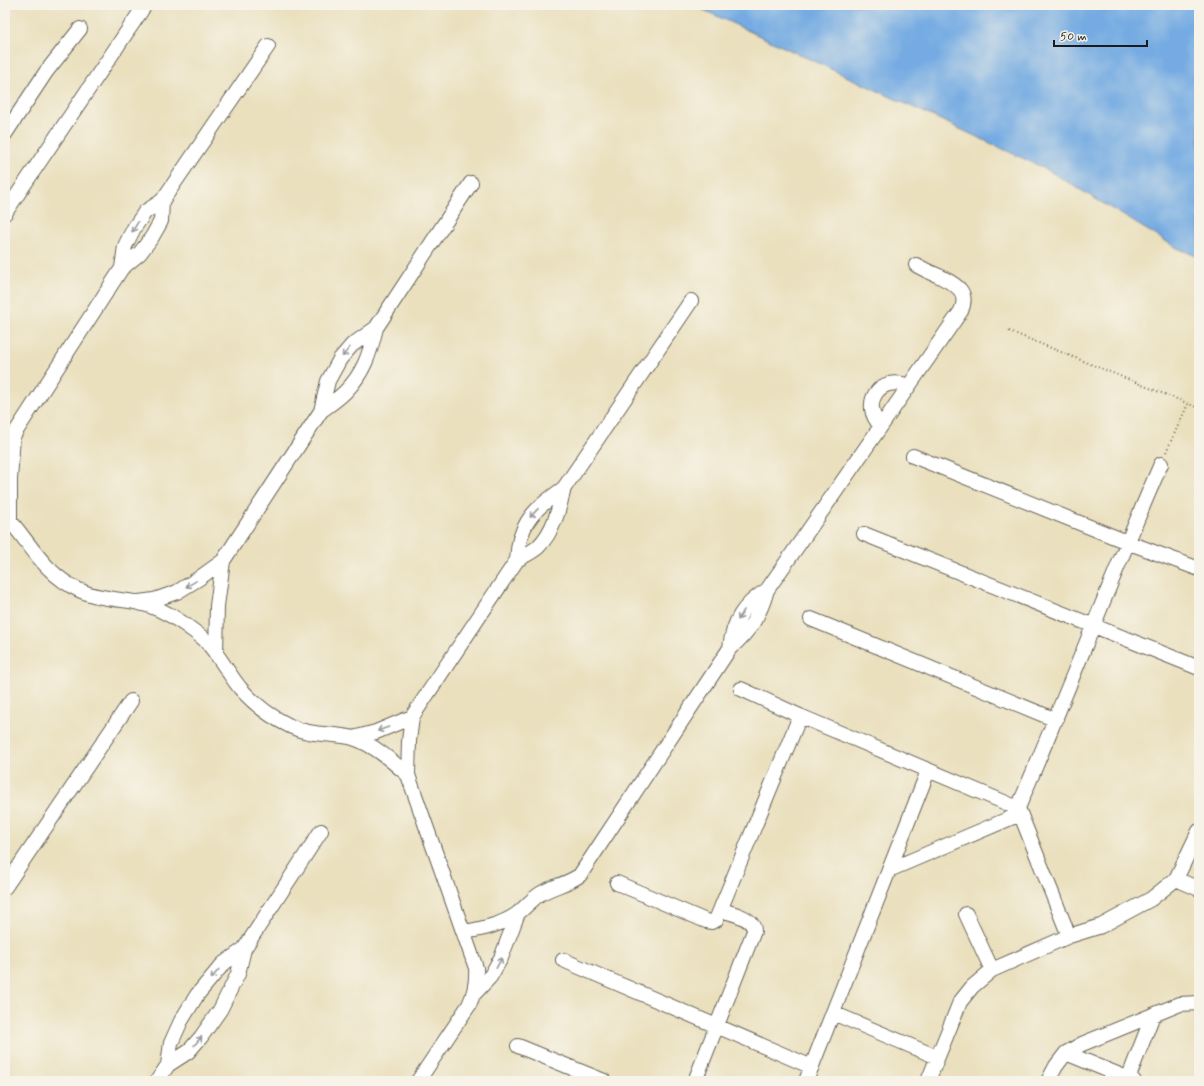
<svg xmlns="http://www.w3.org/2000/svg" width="1204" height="1086" font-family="Mynerve,sans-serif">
	<rect width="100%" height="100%" fill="#f7f3e8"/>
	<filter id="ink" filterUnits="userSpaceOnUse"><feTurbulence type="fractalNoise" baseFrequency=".025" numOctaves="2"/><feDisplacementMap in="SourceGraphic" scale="8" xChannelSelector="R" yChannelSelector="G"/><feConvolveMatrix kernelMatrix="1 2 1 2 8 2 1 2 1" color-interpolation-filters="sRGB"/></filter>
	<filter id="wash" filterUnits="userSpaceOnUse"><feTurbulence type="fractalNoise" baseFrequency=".012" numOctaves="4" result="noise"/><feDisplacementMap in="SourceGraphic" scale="16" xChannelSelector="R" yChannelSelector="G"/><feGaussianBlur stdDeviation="0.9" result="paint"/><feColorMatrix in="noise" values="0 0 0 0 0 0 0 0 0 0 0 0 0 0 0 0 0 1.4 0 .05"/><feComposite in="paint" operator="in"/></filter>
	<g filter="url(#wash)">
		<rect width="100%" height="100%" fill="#eae0be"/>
		<path fill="#74abe2" stroke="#48647f" d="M693 5H1199V257L1177 248 1046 169Z"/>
	</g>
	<g filter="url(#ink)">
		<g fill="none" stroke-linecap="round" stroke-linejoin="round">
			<g stroke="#646155" stroke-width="16">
				<path id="minor" d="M5 134 46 72 80 29
					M5 213 145 5
					M122 268 125 246 134 228 145 212 162 201 268 46
					M321 411C329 405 338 399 345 392 364 373 370 353 376 328L471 183
					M881 426C859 404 880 374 908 386
					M5 441 13 436 122 268 140 253 152 237 161 221 162 201
					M913 456 1127 542 1199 569
					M5 515C29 541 44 574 79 590 96 598 116 599 135 602 152 605 170 614 184 624 191 629 198 634 204 639 218 653 227 672 240 688 254 704 271 717 290 726 310 736 333 733 353 738 373 744 392 761 408 775
					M10 521V480L13 436
					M864 534 1199 668
					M517 560C518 552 518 543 521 536 528 513 546 501 564 488L691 301
					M139 602 154 600 177 592 198 579 223 561 321 411 328 381 340 359 352 345 376 328
					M811 619 1056 720
					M730 648C733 621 743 605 767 590
					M216 654 217 606 223 561
					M741 689 800 716 1018 808 1069 936
					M353 738 376 732 412 717
					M1018 808C1067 694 1111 578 1161 464
					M889 870 1020 814
					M1176 879 1199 889
					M617 883 706 921 711 922 716 920 800 716
					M5 887 131 701
					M966 914 992 970
					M464 932C482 929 501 925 517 914 525 908 532 899 540 894 553 886 568 884 580 875L730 648C749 632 760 615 767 590L961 311C970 290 954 284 939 276 931 273 923 269 916 265
					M563 960 812 1067
					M475 993 490 977 501 958 518 913
					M833 1013 937 1057
					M518 1046 604 1081
					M1066 1053 1134 1081
					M168 1065 171 1043 181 1021 197 995 223 964 244 949
					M1128 1079 1153 1015
					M157 1081 168 1065 188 1052 201 1037 220 1010 238 974 244 949 321 831
					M418 1081 469 1005C475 992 477 982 476 968L408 775 409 741 412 717 517 560C524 556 532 552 538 547 554 531 559 509 564 488
					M695 1081 754 931C754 917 732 914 722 910
					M806 1081 928 771
					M928 1081 960 1002 972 987 992 970 1069 936 1101 926 1151 899 1176 879 1199 831
					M1048 1081 1056 1066 1066 1053 1082 1044 1180 1004 1199 1003"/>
			</g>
			<path stroke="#646155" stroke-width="2" stroke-dasharray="1 3" stroke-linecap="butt" d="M1009 331 1199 408
				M1166 452 1188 404"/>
			<use href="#minor" stroke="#fff" stroke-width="14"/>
		</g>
		<defs><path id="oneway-shaft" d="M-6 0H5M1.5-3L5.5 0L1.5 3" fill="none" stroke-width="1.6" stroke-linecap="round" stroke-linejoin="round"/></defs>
		<g stroke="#999">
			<use href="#oneway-shaft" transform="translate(135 227) rotate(121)"/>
			<use href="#oneway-shaft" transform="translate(346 352) rotate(129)"/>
			<use href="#oneway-shaft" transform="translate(534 513) rotate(133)"/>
			<use href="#oneway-shaft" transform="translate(191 584) rotate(149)"/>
			<use href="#oneway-shaft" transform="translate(741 615) rotate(122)"/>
			<use href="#oneway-shaft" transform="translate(383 729) rotate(160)"/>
			<use href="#oneway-shaft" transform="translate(499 963) rotate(-62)"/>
			<use href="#oneway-shaft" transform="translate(215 974) rotate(130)"/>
			<use href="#oneway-shaft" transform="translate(198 1041) rotate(-50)"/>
		</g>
	</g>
	<rect width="1204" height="1086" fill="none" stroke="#f7f3e8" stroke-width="20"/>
	<path d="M1054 40v6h93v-6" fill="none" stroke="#1c1c1c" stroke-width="2"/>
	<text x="1060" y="40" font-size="12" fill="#1c1c1c" stroke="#f7f3e8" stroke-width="3" paint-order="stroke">50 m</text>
</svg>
